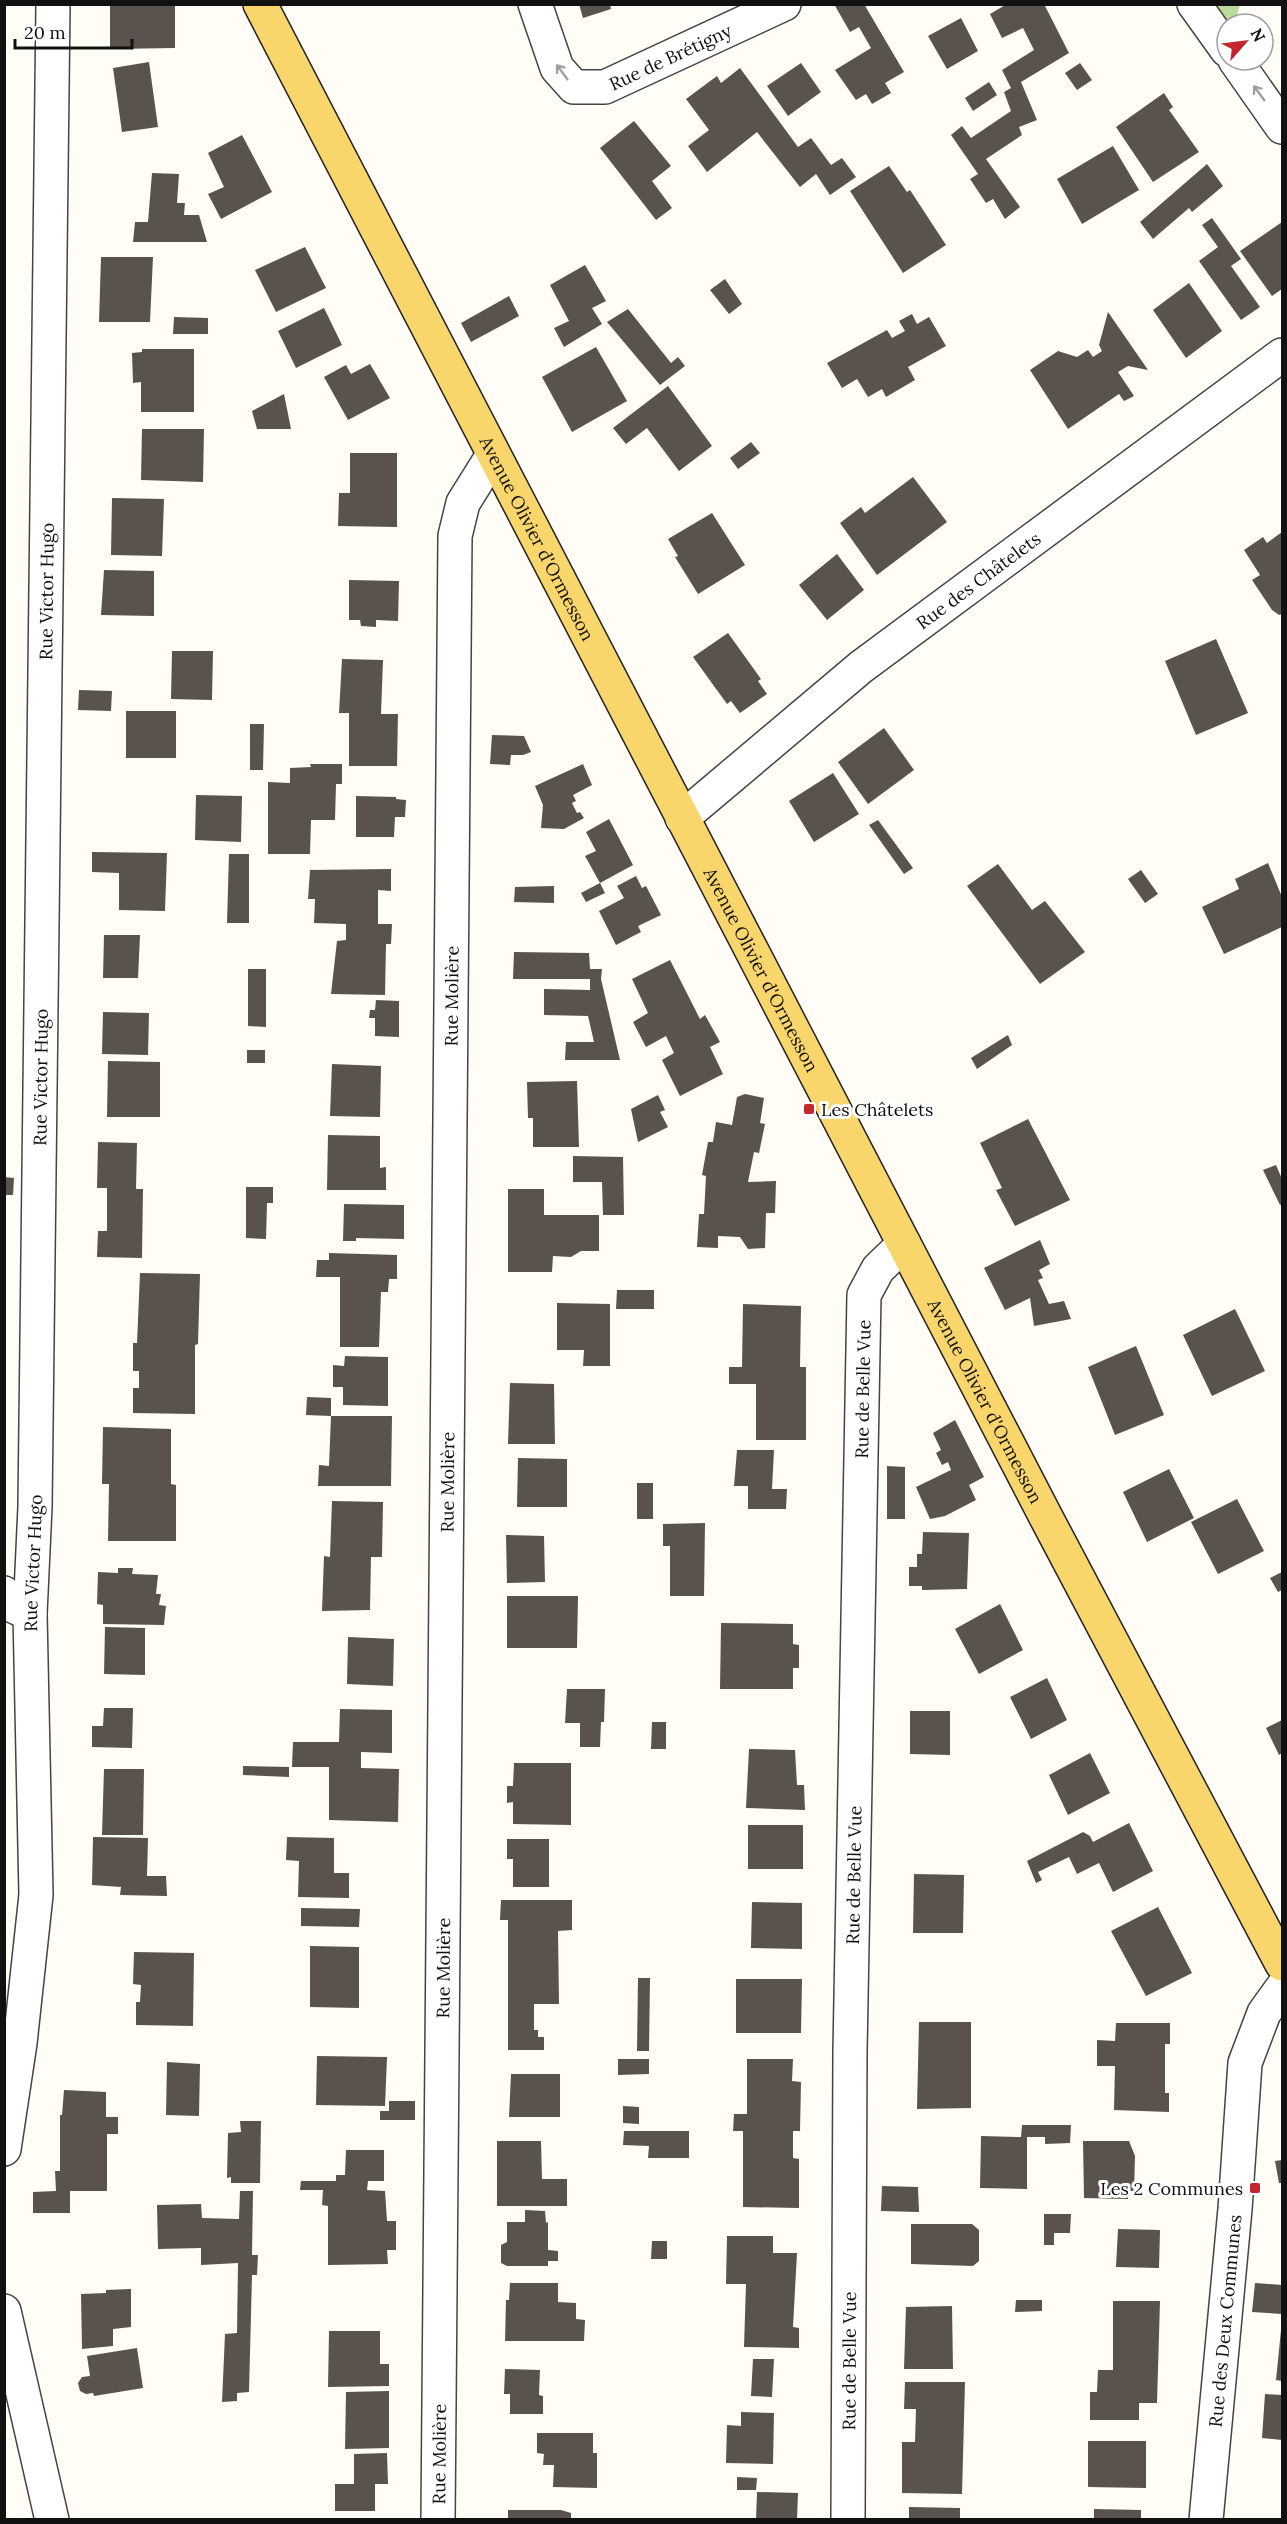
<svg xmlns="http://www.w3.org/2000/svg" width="1287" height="2524" font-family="Lora,serif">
	<rect width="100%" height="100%" fill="#fffdf5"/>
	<path fill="#b9dc9c" d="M1212 5H1240L1234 24H1227Z"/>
	<path fill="#5a524d" d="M110 4H175V48L110 49Z
		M579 4H610L611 9 583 18Z
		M834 4H864L904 72 885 83 891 93 872 104 866 94 856 100 835 70 871 48 859 27 850 32Z
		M1007 4H1044L1069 53 1021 82 1037 120 1019 127 1022 135 986 159 1020 207 1005 219 993 199 986 203 970 179 978 174 951 135 962 126 971 138 1011 111 1004 92 1011 88 1002 70 1034 50 1023 28 1002 38 990 14Z
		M961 18 978 51 947 69 928 36Z
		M149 62 158 127 122 132 113 68Z
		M801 63 821 92 788 116 767 86Z
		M1080 63 1092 80 1077 90 1065 73Z
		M740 68 798 147 811 138 831 165 842 158 856 177 830 195 816 174 800 187 757 132 707 172 688 146 709 130 686 99 717 76 721 83Z
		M989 82 997 95 973 111 965 98Z
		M1164 93 1173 107 1169 110 1199 152 1153 182 1116 127Z
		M634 121 671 166 652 181 672 208 656 220 600 148Z
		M242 135 272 192 221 219 208 194 224 187 208 153Z
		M1113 146 1139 190 1082 224 1057 179Z
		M1207 164 1223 186 1192 212 1189 208 1153 239 1140 222Z
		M889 166 907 192 910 190 946 245 903 273 850 191Z
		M152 173 179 174 177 203H185L184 215H199L207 242H133L135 222H148Z
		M1212 218 1241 259 1231 266 1260 307 1241 320 1199 261 1218 247 1202 225Z
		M1282 222V289L1272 296 1240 251Z
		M305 247 326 288 276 312 255 270Z
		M101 257H153L150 322H99Z
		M585 265 606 301 592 308 602 324 564 347 554 328 569 321 550 285Z
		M725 279 742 304 729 314 710 290Z
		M1189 283 1222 331 1186 358 1153 310Z
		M509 296 519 316 471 342 461 323Z
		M324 308 342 345 296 368 278 331Z
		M628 309 671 363 678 357 685 366 660 385 607 322Z
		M1108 312 1148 370 1128 366 1118 372 1134 396 1124 401 1119 394 1068 429 1030 370 1058 351 1077 357 1088 350 1093 357 1102 351 1099 345Z
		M912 314 917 324 929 317 946 346 908 367 915 380 886 397 882 389 868 397 857 379 842 388 827 363 887 330 892 338 905 331 899 321Z
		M174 317 208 318V334H173Z
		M596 347 627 401 572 432 542 377Z
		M142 349H194V412H141V382L133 383 132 353 142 352Z
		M370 364 390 398 348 420 324 377 346 365 351 374Z
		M668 386 712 446 679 471 647 428 626 444 613 428Z
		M284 394 291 429H257L252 411Z
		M142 429H204L203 482 141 480Z
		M751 442 760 453 738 469 730 458Z
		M350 453H397V527L338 526 339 493H350Z
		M913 477 947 522 877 575 840 523 861 507 865 513Z
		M112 498 164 499 162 556 111 555Z
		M712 513 745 565 698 594 675 557 678 556 668 539Z
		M1282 532V614L1279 615 1272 610 1252 580 1260 575 1244 550 1263 537 1267 543Z
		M837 554 864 590 827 620 799 585Z
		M104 570 154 571V616L101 615Z
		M349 580 399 581 398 621 376 620V627L361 626 360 620H349Z
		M728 633 761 679 758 681 767 694 740 713 731 701 727 704 693 657Z
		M1216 639 1248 713 1196 735 1165 661Z
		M172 651H213L212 700 171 699Z
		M342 659 383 660 381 714H398L397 766H349V713H339Z
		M79 690 112 691 111 711 78 710Z
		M126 711H176V758H126Z
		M250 724H264L263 770H250Z
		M884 728 914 770 868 804 838 762Z
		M492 735 524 736 531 752 523 755H511L510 765 490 764Z
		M310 764H342V784H336L335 820H311L310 854H268V782L290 783V768L311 767Z
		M583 764 592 785 573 795 576 801 572 803 577 813 580 812 584 818 564 829 541 828 543 805 535 786Z
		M833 773 859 814 814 842 789 801Z
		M196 795 242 796 241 842 195 840Z
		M356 796 396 797V799L406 800 405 817H395L394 837H356Z
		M609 819 633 865 600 883 585 856 596 851 586 832Z
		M878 820 913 868 904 874 869 825Z
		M92 852 167 853 165 911 119 910V873L92 872Z
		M229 854H249V923H227Z
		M1268 863 1282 897V927L1224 954 1202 907 1239 889 1235 879Z
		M998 864 1032 910 1045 901 1085 952 1040 984 967 886Z
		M391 869V891L378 890V924H392L391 944H386L385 995 331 994 337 941 346 940V924L314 923 315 899H308L310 870Z
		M1141 870 1158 894 1145 903 1128 879Z
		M636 876 642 888 646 886 661 915 638 926 641 932 616 945 599 911 624 898 617 886Z
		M600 883 605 893 586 902 581 893Z
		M554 886V903L514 902 515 887Z
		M104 935H140L138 978H103Z
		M514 952 589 953 590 969H602L601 979 620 1060H565L566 1042H594L588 1016 544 1015V989L590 990V979H513Z
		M670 960 700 1019 705 1015 720 1042 710 1047 723 1074 680 1096 662 1060 674 1053 666 1036 646 1047 633 1022 648 1013 632 979Z
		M248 969H266V1027L248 1026Z
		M376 1000 399 1001V1037L375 1036V1018H369L370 1010H375Z
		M103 1012 149 1013 148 1055 102 1054Z
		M1008 1035 1012 1045 977 1069 971 1058Z
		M247 1050H265V1063H247Z
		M108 1061 160 1062V1117H107Z
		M332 1064 381 1066 380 1117 330 1116Z
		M577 1081 579 1147H533V1118H528L527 1082Z
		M745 1094 764 1098 760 1123 765 1124 759 1153 754 1152 748 1182 776 1181 775 1213H766L765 1248 748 1249 740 1237 718 1236V1248L697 1247 699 1214H704L706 1176 702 1175 708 1142H713L716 1122 732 1125 737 1097Z
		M658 1095 665 1110 660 1112 668 1127 638 1142 631 1109Z
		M1028 1119 1070 1200 1015 1226 996 1190 1002 1188 980 1143Z
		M328 1135 380 1136V1168L386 1167V1190H327Z
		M98 1142 137 1143 136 1189H143L142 1258 97 1257 98 1231H107V1188H97Z
		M573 1156 623 1157 624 1215H603L602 1182H573Z
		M1276 1165 1282 1179V1204L1280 1205 1263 1170Z
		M4 1177 14 1178 13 1195H4Z
		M246 1187H273V1203H267L266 1239 246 1238Z
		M508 1189H544V1215H599V1251H581L571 1257 553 1256 552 1272H508Z
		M344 1204 404 1205V1239L356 1238V1241H343Z
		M1040 1240 1050 1264 1039 1270 1043 1278 1038 1280 1049 1304 1064 1301 1071 1319 1034 1326 1030 1298 1005 1310 984 1268Z
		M329 1253 397 1255V1279H389L388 1292H381L379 1347H340V1277H316L317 1260H329Z
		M140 1273 200 1274 198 1344 195 1345V1414L133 1413V1388H139V1371H133V1343H137Z
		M617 1290H654V1309H616Z
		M557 1303 610 1304V1366H583L584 1350H557Z
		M743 1304 801 1306 800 1367H806V1440H756V1384H729V1367H742Z
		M1235 1309 1265 1371 1212 1396 1183 1335Z
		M1136 1346 1164 1415 1115 1435 1088 1367Z
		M345 1356 388 1357V1406L343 1405V1387H333V1365L344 1366Z
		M510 1383 554 1384 555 1444H508Z
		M307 1397 331 1398V1416H392L391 1486H318L319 1465 329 1466 331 1416 306 1415Z
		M955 1420 984 1477 969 1485 976 1500 945 1516 930 1519 916 1487 951 1470 948 1462 942 1465 936 1453 941 1450 933 1433Z
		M103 1427 171 1429V1484L176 1485V1541H108L109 1484H102Z
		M737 1450H774L772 1489H787L786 1509H748V1486H734Z
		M518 1458 567 1459V1507H517Z
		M887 1466 905 1467V1519H887Z
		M1169 1469 1194 1518 1147 1542 1123 1492Z
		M637 1483H653V1519H637Z
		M1237 1499 1264 1551 1218 1574 1191 1522Z
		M332 1501 383 1502 382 1557H371L370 1610 322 1611 324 1556 330 1557Z
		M705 1523 704 1596H670V1546H663V1524Z
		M923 1532 969 1533 967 1589 922 1590V1586H909V1567H917V1554H922Z
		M506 1535 544 1536 545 1582 507 1583Z
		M118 1568H133L132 1574 158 1575 156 1594H161L159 1605 166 1606 164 1625 103 1624V1605L97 1604 98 1572 118 1573Z
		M1282 1572V1590L1278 1592 1270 1578Z
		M507 1596H578L577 1648H507Z
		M1000 1604 1023 1650 979 1674 955 1629Z
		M721 1623 793 1624V1644L799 1645V1668H793V1689H720Z
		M105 1627 145 1628V1675L104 1674Z
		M348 1637 394 1639 393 1686 347 1684Z
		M1047 1678 1067 1720 1031 1739 1010 1697Z
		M567 1689H605L604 1722H601L600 1747H580V1723H565Z
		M104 1708H133L132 1748 92 1747V1726H103Z
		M340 1709 392 1710V1753L361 1752V1768L399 1769 398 1822 329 1820V1767H292L293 1742H339Z
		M910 1711H950V1755L910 1754Z
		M1282 1720V1753L1279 1755 1266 1728Z
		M652 1722H666V1749H651Z
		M749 1749 795 1750 797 1785H804L805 1810 746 1808Z
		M1090 1753 1110 1793 1068 1815 1049 1775Z
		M514 1763H571V1825L513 1824V1802L507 1803V1786H513Z
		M243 1766 289 1767V1777L243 1775Z
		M104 1769H144L143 1835H102Z
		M1129 1823 1153 1871 1113 1892 1099 1863 1077 1874 1069 1857 1038 1872 1042 1880 1036 1883 1027 1861 1083 1832 1090 1836 1093 1842Z
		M748 1825H803V1869H748Z
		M93 1837 148 1838 147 1876H166L167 1896 120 1895 121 1887 92 1885Z
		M287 1837 334 1838V1873H349V1898L298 1897 299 1861 286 1860Z
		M507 1839H549V1887H513V1859H507Z
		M914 1874 964 1875 963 1933H913Z
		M501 1900H572V1930L558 1931 559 2004H534V2030H538V2037H544V2050H508V1920H500Z
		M752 1902 802 1903V1949L751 1948Z
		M1158 1907 1192 1973 1146 1996 1111 1931Z
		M301 1908 360 1909 359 1927 301 1926Z
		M310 1946 359 1947V2008L310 2007Z
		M134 1952 194 1953 193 2026 136 2025V2002H140L141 1985 133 1984Z
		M638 1978H650L649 2051H637Z
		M736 1979H802L801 2033H736Z
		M919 2022H971V2108L917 2109Z
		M1116 2023H1170V2044H1165V2093H1169V2112L1114 2110 1115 2066H1097V2040L1115 2041Z
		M317 2056 387 2057 385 2106 316 2105Z
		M618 2059H649V2074L618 2075Z
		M747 2059H793L792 2081 801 2082 800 2131H793V2158L799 2159V2208L743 2207V2131H733L734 2114H747Z
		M167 2062 200 2064 199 2116 166 2115Z
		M511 2074H560V2117H509Z
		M64 2090 106 2092V2117H118V2134H107V2191H70V2213H33V2192L56 2191 55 2171H60V2115H62Z
		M389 2101H415V2120H380V2111H389Z
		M623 2106 639 2107V2124L623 2123Z
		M240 2121H261L260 2183H231V2177L227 2178 228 2133 241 2132Z
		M1022 2125H1071L1070 2143 1045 2144V2137H1027V2189L980 2188 981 2136 1021 2137Z
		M624 2131H689V2158H648L649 2146 623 2145Z
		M497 2141H541L542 2179H567V2206H497Z
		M1083 2141H1129L1135 2156 1134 2191H1128V2199L1084 2198Z
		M346 2150H384V2181H368L367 2190 385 2191 387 2221H396V2250H387L388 2264 328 2265V2206L322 2205 323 2190H300L301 2181H336V2175H345Z
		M1282 2160V2183H1279L1275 2161Z
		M882 2186 918 2187 919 2212 881 2211Z
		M240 2191H253L252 2255H258L257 2275H252L249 2392 237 2393V2401L222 2402 225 2334 237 2333 238 2263 201 2265V2248L158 2249 157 2205 201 2204 202 2218 239 2219Z
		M525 2210 545 2211 546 2223 548 2222V2250L558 2251V2261H548V2266H507L501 2263V2245L507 2242V2222H525Z
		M1044 2214H1071L1070 2233H1054V2245H1044Z
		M911 2224H972L979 2230V2261L973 2266 911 2264Z
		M1118 2229 1160 2230 1159 2268 1116 2267Z
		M727 2236H773V2253H797L793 2327 799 2328V2348L744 2347 746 2284H726Z
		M652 2241H667V2259H651Z
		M510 2283H558V2302L576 2303V2319L585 2320 584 2341H505L506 2300H509Z
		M1255 2283 1282 2285V2314L1252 2312Z
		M131 2289V2327L113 2329V2346L82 2349 81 2294 106 2293V2290Z
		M1016 2300H1042V2311L1015 2312Z
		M1113 2301H1160L1157 2403H1139V2420H1090V2392H1097L1098 2370H1113Z
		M952 2306 953 2369H904L906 2307Z
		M1281 2330H1282V2381L1276 2380Z
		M329 2331H380V2364H389V2386L328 2387Z
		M137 2348 143 2388 94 2396 93 2393 86 2394 80 2391 78 2383 82 2377 90 2376 87 2356Z
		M753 2359H774L772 2397 751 2396Z
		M505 2369 540 2370 539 2395 543 2396V2414H510V2394H504Z
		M905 2382H965L962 2494 902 2493V2442H915L916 2409H904Z
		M389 2391V2448L345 2449 346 2392Z
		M1265 2394 1282 2395V2440L1262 2438Z
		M741 2412 774 2413 773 2464 726 2463 727 2425 741 2426Z
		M537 2433H593V2453H597V2488L553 2487 554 2465H543L544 2454 537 2453Z
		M1088 2441H1146V2488L1088 2487Z
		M387 2453 388 2484H375V2511H335V2484H354V2454Z
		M737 2477 757 2478 756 2490H737Z
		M757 2492 798 2493 797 2520H756Z
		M909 2507 960 2508V2520H909Z
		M1094 2509 1141 2510V2520H1094Z
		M508 2510H561L571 2513V2520H508Z"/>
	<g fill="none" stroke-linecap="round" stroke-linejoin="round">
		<g stroke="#444" stroke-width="36">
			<g id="minor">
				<path id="s1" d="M535 4 557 68 574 87H605L784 4"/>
				<path d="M1194 4 1227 50"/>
				<path d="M1235 60 1282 127"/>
				<path id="s2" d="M682 818 861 667 1282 355"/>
				<path d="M4 1593 9 1604 30 1614"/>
				<path id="s3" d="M4 2149 20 2043 36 1895 30 1614 35 1507 53 4"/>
				<path d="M4 2311 52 2520"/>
				<path id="s4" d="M438 2520 455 536 463 503 493 455"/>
				<path id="s5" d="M848 2520 850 2052 864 1295 878 1269 904 1244"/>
				<path id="s6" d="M1206 2520 1235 2209 1245 2063 1264 2013 1282 1988"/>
			</g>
		</g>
		<g stroke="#222" stroke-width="36">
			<g id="major">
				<path id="s7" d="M260 4 1048 1521 1282 1964"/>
			</g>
		</g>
		<use href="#minor" stroke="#fff" stroke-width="33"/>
		<use href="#major" stroke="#f9d66b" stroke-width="33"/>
	</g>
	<defs><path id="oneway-shaft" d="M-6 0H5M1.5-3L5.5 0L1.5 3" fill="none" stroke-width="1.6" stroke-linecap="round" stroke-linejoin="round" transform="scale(1.5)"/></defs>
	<g stroke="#a0a0a0">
		<use href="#oneway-shaft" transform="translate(562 72) rotate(-127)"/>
		<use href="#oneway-shaft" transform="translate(1259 93) rotate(-126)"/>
	</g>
	<g fill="#c4262e" stroke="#fff" stroke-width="2">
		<rect x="803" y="1103" width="12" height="12" rx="3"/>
		<rect x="1249" y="2182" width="12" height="12" rx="3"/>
	</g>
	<g text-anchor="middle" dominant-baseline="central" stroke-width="6" stroke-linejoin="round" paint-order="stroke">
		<g font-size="18" fill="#111" stroke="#fff">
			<text stroke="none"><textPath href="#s1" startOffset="196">Rue de Brétigny</textPath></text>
			<text stroke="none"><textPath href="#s7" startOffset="602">Avenue Olivier d'Ormesson</textPath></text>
			<text stroke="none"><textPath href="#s2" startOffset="380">Rue des Châtelets</textPath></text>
			<text stroke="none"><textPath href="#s3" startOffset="1560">Rue Victor Hugo</textPath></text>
			<text stroke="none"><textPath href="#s7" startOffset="1088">Avenue Olivier d'Ormesson</textPath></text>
			<text stroke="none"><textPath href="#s4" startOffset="1524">Rue Molière</textPath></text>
			<text stroke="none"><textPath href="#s3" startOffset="1074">Rue Victor Hugo</textPath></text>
			<text stroke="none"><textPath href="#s5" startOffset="1131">Rue de Belle Vue</textPath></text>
			<text stroke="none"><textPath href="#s7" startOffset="1574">Avenue Olivier d'Ormesson</textPath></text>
			<text stroke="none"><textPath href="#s4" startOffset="1038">Rue Molière</textPath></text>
			<text stroke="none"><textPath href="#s3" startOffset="588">Rue Victor Hugo</textPath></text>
			<text stroke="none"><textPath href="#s5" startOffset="645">Rue de Belle Vue</textPath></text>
			<text stroke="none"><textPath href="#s4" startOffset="552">Rue Molière</textPath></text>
			<text stroke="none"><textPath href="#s6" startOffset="200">Rue des Deux Communes</textPath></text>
			<text stroke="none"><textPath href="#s5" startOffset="159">Rue de Belle Vue</textPath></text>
			<text stroke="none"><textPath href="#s4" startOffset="66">Rue Molière</textPath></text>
		</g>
		<g font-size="18" fill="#111" stroke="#fff" text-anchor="start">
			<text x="821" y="1109">Les Châtelets</text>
			<text x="1243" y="2188" text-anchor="end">Les 2 Communes</text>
		</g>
	</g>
	<rect width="1287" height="2524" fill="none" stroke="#111111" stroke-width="12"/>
	<g transform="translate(1245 42) rotate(62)"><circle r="28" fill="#ffffff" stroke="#a0a0a0" stroke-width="1.5"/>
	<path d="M0-4.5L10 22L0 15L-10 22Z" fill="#c4262e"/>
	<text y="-9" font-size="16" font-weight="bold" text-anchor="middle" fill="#111111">N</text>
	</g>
	<path d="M15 39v9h117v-9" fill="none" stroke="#111111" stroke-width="3"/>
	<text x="24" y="39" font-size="18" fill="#111111" stroke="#ffffff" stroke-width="4.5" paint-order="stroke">20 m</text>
</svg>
